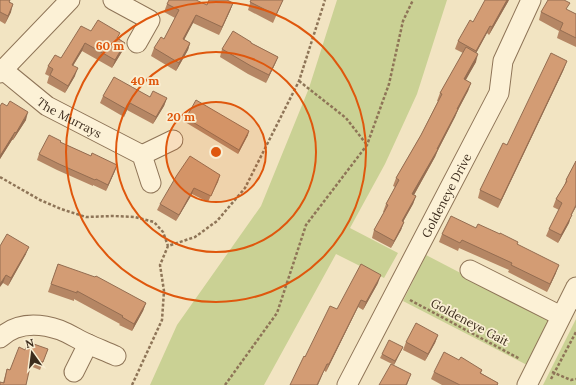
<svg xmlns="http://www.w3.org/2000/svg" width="576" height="385" font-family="Lora,serif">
	<rect width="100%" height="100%" fill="#f2e4c2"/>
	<path fill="#cad194" d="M337 0H447L417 94 385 164 350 228 398 253 384 278 336 254 264 385H150L177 325 261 206 309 88Z
		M426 255 553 321 529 366 403 301Z
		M576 319V385H543Z"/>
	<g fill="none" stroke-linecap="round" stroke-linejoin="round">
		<g stroke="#8e7457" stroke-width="21">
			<g id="minor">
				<path d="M113 0 150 20 137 43"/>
				<path id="s1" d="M3 70 47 106 142 155 151 183"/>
				<path d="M0 73 70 0"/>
				<path d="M142 155 173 140"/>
				<path d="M470 270 561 316"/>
				<path d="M0 338C17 322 39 323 60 330 70 334 79 340 88 344 97 348 107 352 116 356"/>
				<path d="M74 372 88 344"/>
				<path id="s2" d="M347 385 499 93 503 61 531 0"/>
				<path d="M527 385 576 287"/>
			</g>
		</g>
		<path stroke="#8e7457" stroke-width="2.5" stroke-dasharray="3 2" stroke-linecap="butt" d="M299 81 346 118 367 145
			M0 177 40 200 61 209 86 217 113 216 135 217 154 222 163 232 168 246
			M410 300 520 359
			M552 372 571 380 576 379
			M551 379 576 332
			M132 385 162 320 164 291 160 265 168 246 195 237 217 221 245 188 299 81 325 0
			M225 385 277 313 306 225 367 145 389 84 403 21 413 0"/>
		<use href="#minor" stroke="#fcf1d6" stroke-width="19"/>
	</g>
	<path fill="#b58664" d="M0 0 10 2 11 12 5 24 0 21Z
		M251 0H283L273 23 248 10Z
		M509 0 489 35 487 33 476 53V62L465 80 471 83 468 91 458 110 455 117 438 150 435 157 414 195 416 196 413 204 403 222H404L401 230 391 248 372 238 374 230 384 212H383L386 204 395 187 393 186 396 178 421 135 438 101H437L440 93 463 53 455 49 458 41 473 22Z
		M233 3 230 11 219 35 193 23 184 39 190 43 188 50 176 71 151 56 154 48 164 39 175 18 164 12 167 4 207 5Z
		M567 10 576 14V47L557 38 559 31 539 20 541 12Z
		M91 31 118 38 125 43 123 50 112 68 82 51 73 66 75 76 65 93 47 83 49 76 45 74 48 66 61 58Z
		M251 43 278 57 275 64 266 83 248 74 220 57 222 49Z
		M564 69 498 208 478 198 480 190 507 145Z
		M103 96 150 97 167 98 164 106 153 124 127 110 124 117 100 103Z
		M0 106 26 120 13 140H12L0 159Z
		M186 118 248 135 238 154 185 122Z
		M60 142 91 156 117 165 115 171 106 191 93 185V186L57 170 37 160 39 154Z
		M576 161 571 216 569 223 558 243 546 236 549 229 559 210 553 207 556 199 564 186 566 180Z
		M220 175 208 202 192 194 176 221 157 210 160 204Z
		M476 228 517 244 556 273 547 292 508 272 509 270 459 248 458 251 439 242 442 234Z
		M0 246 26 254 8 286 3 283Z
		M58 264 146 303 143 311 132 331 119 325 120 324 74 299V301L48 292Z
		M378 283 363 310 358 307 326 372 305 357 337 309Z
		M438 335 435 343 425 361 403 350 406 342Z
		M403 347 394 365 380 358 382 354Z
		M48 349 40 370 30 366 26 385 3 383 7 369 10 370 25 350Z
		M459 360 482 370 481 373 498 383V385H442L431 379 434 372Z"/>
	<path fill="#946d51" d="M507 0H509L489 35 492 27Z
		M233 3 230 11 219 35 222 27Z
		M13 4 11 12 5 24 8 16Z
		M196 15 193 23 181 46 183 39Z
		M490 26 487 33 473 59 476 51Z
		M85 43 82 51 69 72 72 65Z
		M125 43 123 50 112 68 115 60Z
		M190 43 188 50 176 71 179 63Z
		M478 54 476 62 462 87 464 79Z
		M278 57 275 64 266 83 269 75Z
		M567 61 564 69 498 208 501 200Z
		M78 68 75 76 65 93 68 86Z
		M471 83 468 91 458 110 455 117 438 150 435 157 410 202 412 194 437 149 457 109Z
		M167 98 164 106 153 124 156 117Z
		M130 103 124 117 126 109Z
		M28 112 26 120 13 140 16 133Z
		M249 131 248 135 238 154 239 150Z
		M15 132 12 140 0 159V156Z
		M117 165 115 171 106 191 108 185Z
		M220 175 218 182 208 202 211 196Z
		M194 188 192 194 176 221 179 215Z
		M416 196 413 204 399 229 402 221Z
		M576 205V207L571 216 569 223 558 243 561 235Z
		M404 222 401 230 391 248 394 241Z
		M29 247 26 254 8 286 11 278Z
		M559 265 556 273 547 292 550 284Z
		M6 275 3 283 0 287V284Z
		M381 275 378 283 363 310 366 302Z
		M361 300 358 307 326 372 329 364Z
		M146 303 143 311 132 331 134 324Z
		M438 335 435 343 425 361 428 354Z
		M403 347 394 365 395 361Z
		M327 364 318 385H317Z
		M411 374 407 385H406Z"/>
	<path fill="#d39c74" stroke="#946d51" d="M0 0H10L9 2 13 4 8 16 0 12Z
		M169 0H196L207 5 209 0H227L233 3 222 27 196 15 183 39 190 43 179 63 154 48 161 37 164 39 179 10 167 4Z
		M251 0H283L276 15 250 2Z
		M485 0H507L492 27 490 26 476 51 458 41 470 20 473 22Z
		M548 0H564L570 3 566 9 576 14V38L560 30 563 23 541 12Z
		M98 20 120 33 117 38 125 43 115 60 85 43 72 65 78 68 68 86 50 75 53 69 48 66 55 55 61 58 81 26 91 31Z
		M233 31 251 42V43L278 57 269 75 251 66 222 49Z
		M466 47 478 54 464 79 471 83 457 109H458L437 149H438L412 194 416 196 402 221 404 222 394 241 374 230 388 205 386 204 399 180 396 178 421 135 442 94 440 93Z
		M551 53 567 61 501 200 480 190 503 143 507 145Z
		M114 77 150 97 153 91 167 98 156 117 130 103 126 109 103 96Z
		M196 100 249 131 239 150 186 118Z
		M10 101 28 112 16 133 15 132 0 156V106L2 103 7 106Z
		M49 135 61 141 60 142 91 156 92 153 117 165 108 185 96 179 95 180 59 164 39 154Z
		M190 156 220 175 211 196 194 188 179 215 160 204 177 175Z
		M576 161V205L571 215H572L561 235 549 229 562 203 556 199 567 181 566 180Z
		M451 216 476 228 478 224 500 234V233L518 242 517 244 559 265 550 284 511 265 512 263 462 240 460 243 442 234Z
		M7 234 29 247 11 278 6 275 0 284V246Z
		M58 264 95 277 96 276 146 303 134 324 122 317 123 316 77 291V293L51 284Z
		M361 264 381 275 366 302 361 300 329 364H327L317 385H290L304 356 305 357 330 306 337 309Z
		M416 323 438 335 428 354 406 342Z
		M389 340 403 347 395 361 382 354Z
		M28 342 48 349 43 362 32 358 26 385H0V382L4 383 7 369 10 370 19 347 25 350Z
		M444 352 459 360 461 357 482 370 480 373 498 383 497 385H460L434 372Z
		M391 364 411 374 406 385H379Z"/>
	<circle cx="216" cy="152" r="50" fill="#df570d" fill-opacity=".12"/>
	<g fill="none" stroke="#df570d" stroke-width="2">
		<circle cx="216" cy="152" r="50"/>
		<circle cx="216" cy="152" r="100"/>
		<circle cx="216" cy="152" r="150"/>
	</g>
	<g text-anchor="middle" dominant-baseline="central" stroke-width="3.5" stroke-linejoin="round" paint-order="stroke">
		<g font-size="12" fill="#3c2c1d" stroke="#f9eed2">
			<text stroke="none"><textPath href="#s1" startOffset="82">The Murrays</textPath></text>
			<text stroke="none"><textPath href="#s2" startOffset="214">Goldeneye Drive</textPath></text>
			<text transform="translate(470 322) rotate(28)">Goldeneye Gait</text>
		</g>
	</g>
	<circle cx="216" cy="152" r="6" fill="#df570d" stroke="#f9eed2" stroke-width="2"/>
	<g font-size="12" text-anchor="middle" font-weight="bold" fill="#df570d" stroke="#f9eed2" stroke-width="3.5" stroke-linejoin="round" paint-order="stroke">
		<text x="110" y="50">60 m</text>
		<text x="145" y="85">40 m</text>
		<text x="181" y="121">20 m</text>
	</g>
	<g transform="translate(32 353) rotate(346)" stroke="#f9eed2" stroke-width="3" paint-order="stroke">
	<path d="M0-3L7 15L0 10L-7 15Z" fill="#3c2c1d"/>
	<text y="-6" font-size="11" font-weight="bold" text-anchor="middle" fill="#3c2c1d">N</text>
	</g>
</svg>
